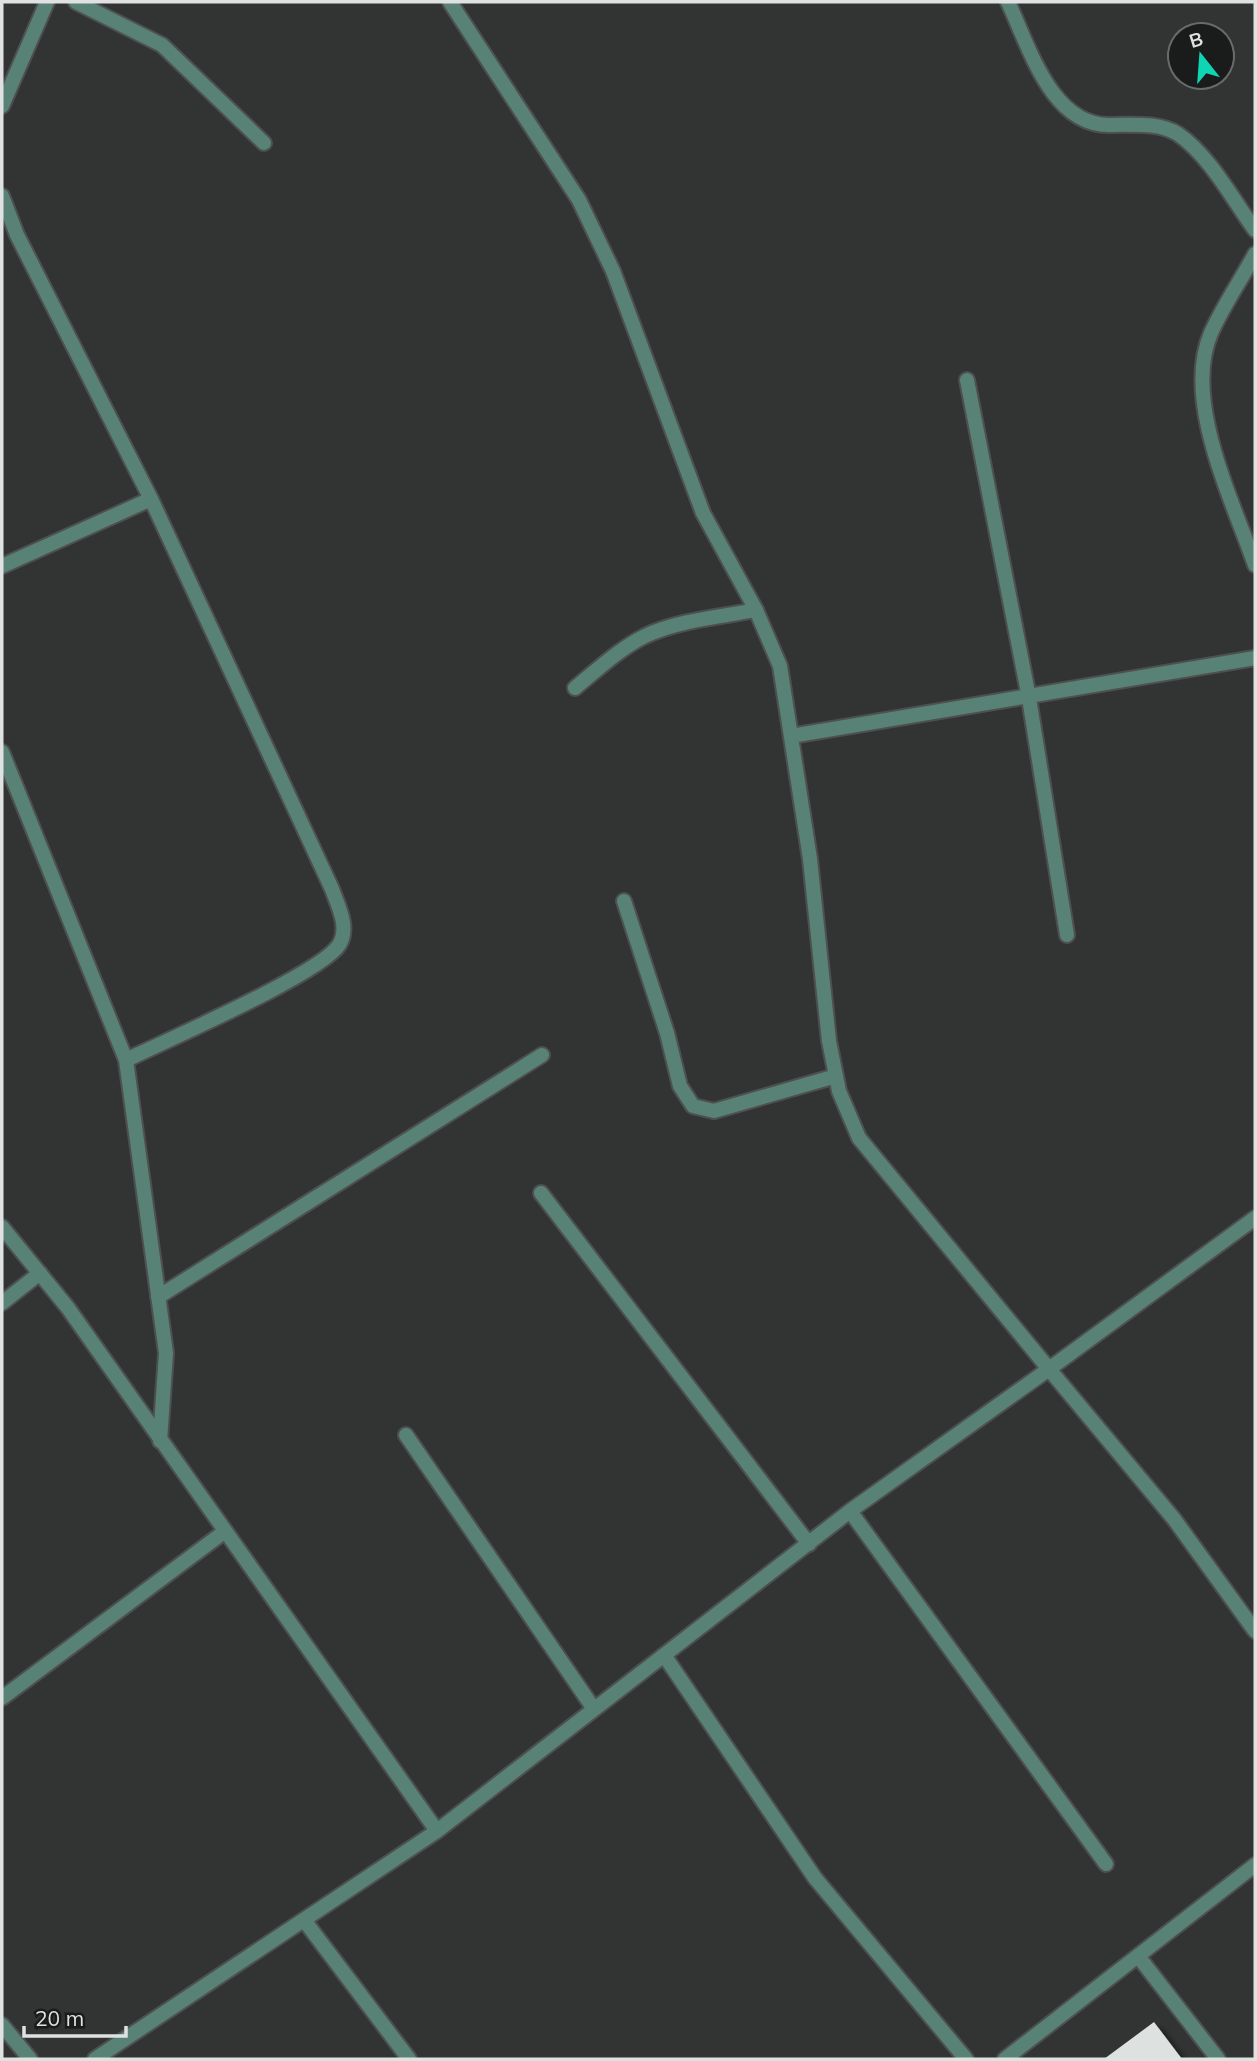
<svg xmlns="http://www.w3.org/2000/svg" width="1257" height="2061" font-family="Mulish,sans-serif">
	<defs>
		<filter id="shadow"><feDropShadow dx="6" dy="6" stdDeviation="3.5" flood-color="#0009"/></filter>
	</defs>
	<rect width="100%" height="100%" fill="#313433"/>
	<path fill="#dde1e0" filter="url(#shadow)" d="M1154 2022 1182 2059H1104Z"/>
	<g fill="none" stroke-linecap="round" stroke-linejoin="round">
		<g stroke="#4d504f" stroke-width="18">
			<path id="service" d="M575 688C597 670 619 649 645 636 679 620 720 617 756 610
				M1138 1956 1218 2059"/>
		</g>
		<g stroke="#4d504f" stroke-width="18">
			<path id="minor" d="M76 2 162 45 264 143
				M450 2 579 200 613 271 703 513 756 610 780 666 810 859 829 1041 839 1091 859 1138 1049 1369 1255 1218
				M1008 2C1029 46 1051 126 1110 125 1132 125 1159 122 1178 134 1210 156 1233 200 1255 230
				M2 106 47 2
				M2 196 17 235 151 499 332 889C338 906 350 928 339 945 320 974 165 1041 126 1060
				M1255 254C1241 280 1223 306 1211 333 1182 400 1233 501 1255 565
				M967 380 1029 698 1067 935
				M2 566 151 499
				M791 736 1255 658
				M2 752 126 1060 166 1353 160 1441
				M624 901 667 1033 680 1086 693 1106 714 1111 836 1076
				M541 1193 809 1544
				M2 1227 68 1308 437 1831
				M158 1297 542 1055
				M2 1303 40 1273
				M406 1435 594 1709
				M850 1511 1106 1864
				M664 1655 815 1878 966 2059
				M2 1698 224 1532
				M304 1920 409 2059
				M2 2025 30 2059
				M95 2059 437 1831 850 1511 1049 1369 1174 1519 1255 1631
				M1005 2059 1255 1865"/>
		</g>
		<use href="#service" stroke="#598277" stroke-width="14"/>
		<use href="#minor" stroke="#598277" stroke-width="14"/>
	</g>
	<rect width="1257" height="2061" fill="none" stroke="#e0e2e1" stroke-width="7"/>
	<g transform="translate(1201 56) rotate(343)"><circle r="33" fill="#1a1c1b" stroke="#696b6a" stroke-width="2"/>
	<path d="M0-5L12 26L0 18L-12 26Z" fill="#0fd5b4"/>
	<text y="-10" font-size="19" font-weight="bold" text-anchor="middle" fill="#e0e2e1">B</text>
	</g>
	<path d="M24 2026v10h102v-10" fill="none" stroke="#e0e2e1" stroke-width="3.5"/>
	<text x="35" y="2026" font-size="21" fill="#e0e2e1" stroke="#1a1c1b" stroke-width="5" paint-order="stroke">20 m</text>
</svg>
